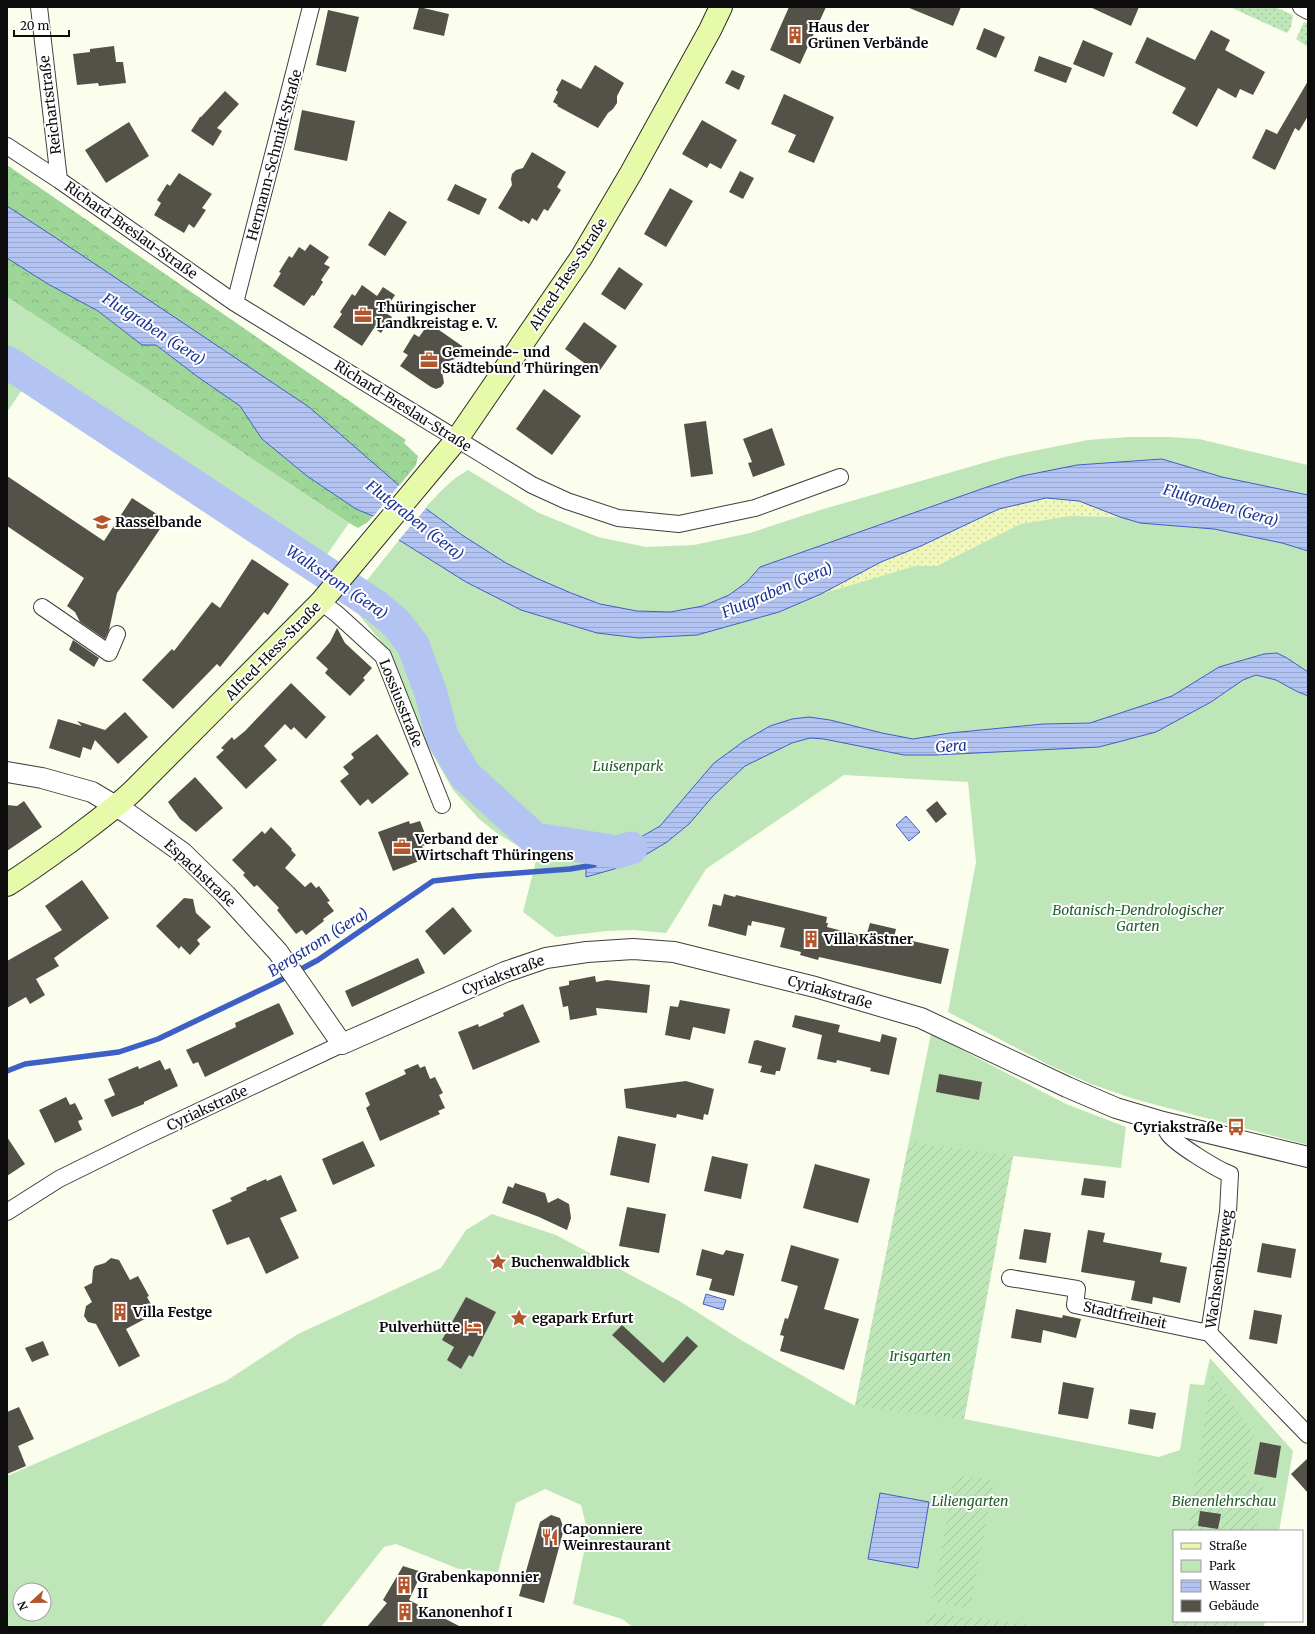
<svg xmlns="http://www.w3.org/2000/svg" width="1315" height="1634" font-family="Merriweather,serif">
	<defs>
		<pattern id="grass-dots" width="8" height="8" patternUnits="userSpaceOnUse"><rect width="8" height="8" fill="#bfe6b8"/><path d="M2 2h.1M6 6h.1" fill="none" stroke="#a3c49d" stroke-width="1.8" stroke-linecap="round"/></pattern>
		<pattern id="forest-crowns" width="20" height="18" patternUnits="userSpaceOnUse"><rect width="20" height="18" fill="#9ed698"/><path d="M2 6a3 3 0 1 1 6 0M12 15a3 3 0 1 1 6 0" fill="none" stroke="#87b682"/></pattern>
		<pattern id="sand-dots" width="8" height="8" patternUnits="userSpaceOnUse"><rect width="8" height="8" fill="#eff7bb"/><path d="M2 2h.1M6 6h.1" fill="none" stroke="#ccd3a0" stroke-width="1.8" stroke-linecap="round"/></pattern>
		<pattern id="garden-furrows" width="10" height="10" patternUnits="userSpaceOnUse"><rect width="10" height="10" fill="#bfe6b8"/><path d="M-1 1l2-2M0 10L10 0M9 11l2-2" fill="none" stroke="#a3c49d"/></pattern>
		<pattern id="water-rules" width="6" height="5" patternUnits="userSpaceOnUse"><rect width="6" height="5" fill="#b3c4f2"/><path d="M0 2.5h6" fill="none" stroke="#99a7ce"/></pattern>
	</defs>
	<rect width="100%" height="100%" fill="#fbfeec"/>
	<path fill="url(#grass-dots)" d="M1230 7H1275L1293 15 1291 27 1287 33Z
		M1304 22 1308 24V47L1296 39Z"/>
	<path fill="url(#forest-crowns)" d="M7 165 406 440 404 443 418 456 416 465 399 486 376 466 132 289 7 206Z
		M7 258 48 284 98 311 142 345H156L198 377 240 406 262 439 307 476 356 509 373 516 368 522 358 528 349 523 7 297Z
		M7 350 324 559 327 566 317 581 7 380Z"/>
	<path fill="url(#sand-dots)" d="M1046 498 1079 501 1120 517 1070 516 973 548 937 566H915L821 594 881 562 921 546 999 509Z"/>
	<path fill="#bfe6b8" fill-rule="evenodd" d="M7 297 349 523 324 559 7 350Z
		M7 380 22 390 7 412Z
		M1129 437H1169L1199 439 1308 465V495L1222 477 1162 459 1077 465 987 487 760 567C751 578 741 589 729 596 659 633 569 599 506 563 478 548 452 527 425 508 439 493 450 480 468 470L539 513 598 537 646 547 694 545 750 533 820 510 1004 457 1088 440Z
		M1070 516 1120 517 1140 523 1214 529 1282 543 1308 551V1145L1134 1099 1091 1084 1049 1065 948 1012 976 862 968 782 844 775 706 869 666 933 634 930 607 931 556 937 523 912 537 857 498 834 479 819 453 790 429 748 388 650 349 603 399 540 466 582 521 610 597 633 697 635 779 612 821 594 915 566H937L1021 524Z
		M931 1034 1066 1104 1126 1127 1121 1168 1013 1156 964 1419 1159 1457 1180 1450 1190 1384 1204 1385 1210 1358 1293 1451 1279 1531H1174V1621H1265L1264 1627H633L622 1619 573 1604 588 1533 581 1505 545 1489 516 1503 498 1572 459 1569 396 1544 384 1547 321 1627H7V1476L226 1381 298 1334 441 1268 466 1230 492 1214 556 1235 681 1302 741 1340 855 1406ZM20 1590H44V1614H20Z"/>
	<path fill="url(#garden-furrows)" d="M909 1142 1013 1156 964 1419 855 1406Z
		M1212 1374 1254 1433 1245 1480 1263 1484 1256 1531H1188Z
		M955 1475 994 1480 970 1609 932 1601Z
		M929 1613 1048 1627H926Z
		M1174 1619V1621H1243L1242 1627H1173Z"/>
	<path fill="url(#water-rules)" stroke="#3e5fc5" d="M7 206 53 236 309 407 425 508 462 535 506 563 536 578 571 593 600 604 637 611 670 612 703 606 729 595 747 582 760 567 987 487 1022 476 1077 465 1162 459 1222 477 1308 495V551L1282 543 1214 529 1140 523 1120 517 1079 501 1046 498 999 509 921 546 881 562 821 594 779 612 697 635 639 638 597 633 521 610 466 582 399 540 373 516 356 509 307 476 262 439 240 406 198 377 156 345H142L98 311 48 284 7 258Z
		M1277 653 1287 658 1308 672V696L1296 691 1276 680 1256 675 1243 680 1211 702 1156 732 1099 747 935 755H904L824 739 810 738 792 743 745 766 713 796 689 824 667 842 647 854 614 869 586 877V846L620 845 641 837 660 826 714 763 744 741 770 726 792 719 809 717 830 720 882 733 913 739 950 733 1043 724 1090 723 1172 696 1219 667 1264 654Z
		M906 816 920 832 909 841 896 825Z
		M706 1294 726 1300 723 1310 703 1304Z
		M880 1493 929 1502 918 1568 868 1559Z"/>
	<path fill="#fbfeec" d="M400 484 427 507 398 541 372 518Z"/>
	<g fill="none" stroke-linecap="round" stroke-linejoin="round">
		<path stroke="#3e5fc5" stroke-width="5.5" d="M7 1071 25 1064 119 1052 158 1039 275 983 318 960 433 881 477 876 570 869 594 865"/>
		<path stroke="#b3c4f2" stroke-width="33" d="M7 362 376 606 397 624 413 645 431 693 442 736 465 775 535 839 618 852 631 848"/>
	</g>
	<path fill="#545149" d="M419 7 449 14 444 36 413 29Z
		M789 7H826L800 64 770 50Z
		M907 7H961L953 26Z
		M1090 7H1139L1131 26Z
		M328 10 359 17 346 72 316 65Z
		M984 28 1005 37 996 58 976 49Z
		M1211 30 1230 40 1225 50 1265 72 1253 95 1240 89 1236 98 1218 88 1197 127 1172 113 1186 88 1135 63 1147 37 1195 60Z
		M1083 40 1113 53 1104 77 1073 64Z
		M114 46 116 62H123L126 83 99 86 98 83 77 85 73 54 90 52V49Z
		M1039 56 1072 68 1066 83 1034 71Z
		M595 65 624 83 617 96V103L613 109 608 113 598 128 557 106 558 105 553 102 558 92 556 90 562 79 581 89Z
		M732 70 745 76 739 90 725 83Z
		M1308 81V116L1299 131 1295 128 1275 170 1252 158 1266 129 1277 134Z
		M225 91 239 104 217 128 222 131 213 146 191 131 200 117H201Z
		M784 94 834 117 814 163 788 152 796 135 771 124Z
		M302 110 355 121 347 161 294 150Z
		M702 120 737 140 721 169 710 163 707 168 682 154Z
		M129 122 149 156 106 183 85 150Z
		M532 152 566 172 557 187 561 190 548 211 544 209 537 221 532 218 529 224 523 220 522 222 498 208 512 185 511 179 512 174 516 170 523 168Z
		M740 171 754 178 743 199 729 192Z
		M179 173 212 194 202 208 206 210 194 228 189 224 184 233 154 215 161 203 157 200 167 184 170 186Z
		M455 184 487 199 479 215 447 200Z
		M670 188 693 201 666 247 644 234Z
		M389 211 407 222 385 256 368 245Z
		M310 244 329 257 324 264 330 267 321 280 323 282 314 296 312 295 304 306 273 286 281 273 279 272 289 256 292 258 299 247 305 251Z
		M619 267 643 284 625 310 601 294Z
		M362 285 377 296 383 287 395 295 384 312 392 317 381 333 374 328 362 346 333 327 342 314 340 312 352 294 355 296Z
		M584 322 617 346 598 373 565 349Z
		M429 323 462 346 464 351 461 357 449 361 442 371 444 383 441 387 436 389 431 387 400 366 408 355 403 352 414 334 419 337Z
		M544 389 581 416 552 455 516 429Z
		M706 421 713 474 691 477 684 424Z
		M772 428 785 465 753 477 748 463 752 462 743 439Z
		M7 476 104 541 132 498 166 520 117 593 109 630 105 639 80 622 75 612 67 606 84 578 7 526Z
		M252 559 289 584 268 615 264 612 220 667 217 664 173 709 142 680 172 649 174 651 212 602 220 608Z
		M337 628 345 643 372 668 363 678 365 680 350 696 325 673 328 669 316 658 330 642Z
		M73 640 99 658 94 667 69 650Z
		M291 683 326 717 306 739 294 727 291 730 285 724 264 746 277 760 246 789 216 757 224 750 221 748 232 737 234 740 245 731Z
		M125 712 148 737 118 764 95 740 91 750 83 747 80 758 49 748 58 719 82 726 77 721 105 730Z
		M377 734 409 774 372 804 368 799 360 806 340 781 349 774 343 767 354 758 351 754Z
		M195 777 223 808 196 832 180 819 168 802Z
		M24 801 42 827 7 851V805L17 806Z
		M937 801 947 814 936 823 926 810Z
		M409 821 410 824 420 821 429 844 422 846 427 858 393 871 378 832Z
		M271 827 292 849 291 850 296 855 285 868 305 887 311 882 316 888 319 886 330 901 327 902 334 911 323 919 324 921 306 935 302 930 296 934 277 910 279 908 257 885 254 887 243 875 245 873 232 860 262 831 265 834Z
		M82 880 109 918 54 958 59 966 36 979 45 995 30 1004 26 997 7 1008V961L62 930 45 906Z
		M724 894 735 897 736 895 827 917 826 923H828L827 927 866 937 870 923 896 929 894 937 949 949 941 984 819 957 818 960 800 955 801 952 780 947 785 928 752 921 751 926 748 925 746 936 708 926 713 904 721 906Z
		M184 898 193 899 196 913 211 927 197 940 200 944 190 955 181 946 179 949 156 926Z
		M453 907 472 931 444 955 425 931Z
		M418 958 425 973 352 1007 345 991Z
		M595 976 596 982 607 980 650 985 647 1013 596 1008 597 1015 570 1020 568 1006 563 1007 559 987 569 985V981Z
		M680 1000 730 1009 725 1034 693 1027 690 1040 665 1035 670 1006 678 1007Z
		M279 1003 294 1034 205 1077 198 1062 193 1064 186 1050 236 1027 235 1023Z
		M523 1004 540 1042 473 1070 458 1032 478 1024 479 1027 504 1016 503 1013Z
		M795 1015 840 1025 838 1032 880 1042 882 1034 897 1038 889 1075 870 1071 871 1068 837 1060 836 1063 817 1059 822 1035 792 1027Z
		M757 1040 786 1048 780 1071H776L775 1075 760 1072 762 1066 748 1063 754 1041Z
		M160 1060 165 1070 170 1068 178 1086 144 1102V1104L112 1117 104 1100 115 1095 108 1079 138 1066 139 1069Z
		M418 1064 420 1068 425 1066 430 1079 435 1077 443 1093 439 1095 445 1108 438 1111 440 1114 380 1141 366 1108 370 1105 365 1093 406 1074 404 1070Z
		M939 1074 982 1082 979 1100 936 1092Z
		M686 1081 714 1089 708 1115 704 1114 703 1120 677 1114 676 1118 626 1108 624 1089Z
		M66 1097 70 1105 75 1103 83 1119 78 1121 82 1130 55 1143 39 1110Z
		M618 1136 656 1144 649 1183 610 1175Z
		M7 1137 25 1164 7 1176Z
		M363 1141 375 1166 333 1185 322 1159Z
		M712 1156 748 1164 741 1199 704 1191Z
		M815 1164 870 1179 858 1223 803 1208Z
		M281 1175 297 1211 280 1218 299 1258 266 1274 249 1237 227 1245 212 1210 232 1201 230 1198 247 1190 246 1188 266 1179 267 1181Z
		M1084 1178 1106 1181 1104 1198 1081 1195Z
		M515 1183 545 1193 548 1203 558 1198 569 1204 571 1218 567 1230 539 1217 502 1203 508 1186 513 1188Z
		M627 1207 666 1214 659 1253 619 1246Z
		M1024 1229 1051 1233 1046 1263 1019 1259Z
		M1088 1230 1105 1233 1103 1242 1162 1253 1160 1262 1187 1267 1180 1303 1153 1297 1152 1304 1131 1300 1135 1281 1081 1272Z
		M1262 1243 1296 1249 1291 1278 1257 1272Z
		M791 1245 839 1259 824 1309 859 1319 844 1370 780 1351 784 1336 780 1335 785 1318 788 1319 798 1286 781 1281Z
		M702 1249 723 1255 726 1250 744 1254 734 1296 709 1290 712 1279 696 1275Z
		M111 1258 119 1260 130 1280 138 1276 149 1296 147 1297 156 1313 126 1329 140 1356 119 1367 96 1324 88 1322 84 1316 86 1306 92 1302 84 1287 92 1283 93 1270 95 1266 105 1263Z
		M466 1297 496 1312 473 1357 469 1355 461 1369 447 1360 454 1347 442 1340Z
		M1016 1309 1062 1318 1063 1315 1081 1319 1076 1338 1043 1330 1041 1343 1011 1338Z
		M1254 1310 1282 1315 1277 1344 1249 1339Z
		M622 1325 663 1363 687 1336 698 1346 664 1383 612 1335Z
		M43 1341 49 1355 32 1362 25 1348Z
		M1063 1382 1094 1388 1088 1419 1058 1414Z
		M19 1407 34 1439 18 1446 26 1466 7 1474V1412Z
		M1130 1409 1156 1413 1153 1429 1128 1424Z
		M1260 1442 1281 1446 1276 1478 1254 1474Z
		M1308 1458V1493L1291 1474Z
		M1200 1511 1221 1514 1218 1529 1198 1526Z
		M551 1515 560 1518 564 1529 544 1603 519 1596 540 1522Z
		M403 1566 422 1572 409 1600 461 1627H367L387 1603 383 1600Z"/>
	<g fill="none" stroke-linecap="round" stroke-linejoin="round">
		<g stroke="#3f3f3f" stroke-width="18">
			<path id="minor" d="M39 7 59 180
				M1301 7 1308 11
				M7 146 59 180 235 303 532 485 567 501 618 518 679 524 755 508 840 477
				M235 303 311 7
				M321 602 337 614 383 656 442 805
				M42 607 109 653 117 634
				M1163 1122C1164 1126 1166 1130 1168 1133 1174 1143 1218 1170 1230 1174L1228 1212 1209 1333
				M7 1212 59 1179 142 1138 342 1044
				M1010 1278 1077 1289 1075 1305 1209 1333
				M1209 1333 1308 1435"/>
		</g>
		<g stroke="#3f3f3f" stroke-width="22">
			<path id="tertiary" d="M7 772 42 778 92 792 127 813 183 853 226 895 278 952 342 1044 505 972 546 958 587 952 633 949 674 952 815 987 921 1018 1067 1087 1116 1108 1163 1122 1308 1157"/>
		</g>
		<g stroke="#2e2e2e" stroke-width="24">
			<path id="secondary" d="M7 885C28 872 48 857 68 843 90 826 113 810 133 791L321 602 457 439 581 258 631 173 710 30 721 7"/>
		</g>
		<use href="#minor" stroke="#fff" stroke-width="16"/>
		<use href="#tertiary" stroke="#fff" stroke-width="20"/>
		<use href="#secondary" stroke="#e7faaa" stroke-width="22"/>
	</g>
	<defs>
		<g id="building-bare" transform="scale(1.38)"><path d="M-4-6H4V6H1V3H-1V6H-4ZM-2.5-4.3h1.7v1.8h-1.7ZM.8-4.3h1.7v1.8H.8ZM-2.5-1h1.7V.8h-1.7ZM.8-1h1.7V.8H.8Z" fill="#b4562c" stroke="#fff" stroke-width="2.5" paint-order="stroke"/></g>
		<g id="office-bare" transform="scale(1.38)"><path d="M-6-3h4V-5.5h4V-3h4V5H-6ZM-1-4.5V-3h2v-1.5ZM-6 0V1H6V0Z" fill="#b4562c" stroke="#fff" stroke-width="2.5" paint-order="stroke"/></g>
		<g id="school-bare" transform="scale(1.38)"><path d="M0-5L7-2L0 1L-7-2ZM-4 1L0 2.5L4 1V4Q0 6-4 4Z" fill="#b4562c" stroke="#fff" stroke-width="2.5" paint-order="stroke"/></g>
		<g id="bus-bare" transform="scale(1.38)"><path d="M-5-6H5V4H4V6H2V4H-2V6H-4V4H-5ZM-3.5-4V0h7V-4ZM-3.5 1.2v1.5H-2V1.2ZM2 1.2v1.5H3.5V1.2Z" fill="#b4562c" stroke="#fff" stroke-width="2.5" paint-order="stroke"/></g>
		<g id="sight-bare" transform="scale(1.38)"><path d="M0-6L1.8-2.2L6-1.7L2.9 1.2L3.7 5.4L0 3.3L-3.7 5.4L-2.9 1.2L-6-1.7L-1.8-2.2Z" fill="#b4562c" stroke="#fff" stroke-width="2.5" paint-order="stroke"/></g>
		<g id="hotel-bare" transform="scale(1.38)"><path d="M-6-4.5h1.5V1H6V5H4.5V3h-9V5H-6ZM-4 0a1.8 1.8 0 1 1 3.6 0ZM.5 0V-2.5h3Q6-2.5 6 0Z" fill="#b4562c" stroke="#fff" stroke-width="2.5" paint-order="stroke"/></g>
		<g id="restaurant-bare" transform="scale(1.38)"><path d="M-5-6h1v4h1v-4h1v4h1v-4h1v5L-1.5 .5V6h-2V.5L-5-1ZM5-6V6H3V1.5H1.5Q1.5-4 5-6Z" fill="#b4562c" stroke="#fff" stroke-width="2.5" paint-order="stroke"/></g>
	</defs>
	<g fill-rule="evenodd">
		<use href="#building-bare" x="795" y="35"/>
		<use href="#office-bare" x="363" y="315"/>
		<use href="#office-bare" x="429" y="360"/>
		<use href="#school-bare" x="102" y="522"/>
		<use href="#office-bare" x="402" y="847"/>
		<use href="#building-bare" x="811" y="939"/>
		<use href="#bus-bare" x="1236" y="1127"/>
		<use href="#sight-bare" x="498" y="1262"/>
		<use href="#building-bare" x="120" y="1312"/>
		<use href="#sight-bare" x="519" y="1318"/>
		<use href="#hotel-bare" x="473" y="1327"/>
		<use href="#restaurant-bare" x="550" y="1537"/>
		<use href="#building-bare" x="404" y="1585"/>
		<use href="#building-bare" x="405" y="1612"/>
	</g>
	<g text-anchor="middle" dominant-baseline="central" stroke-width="4" stroke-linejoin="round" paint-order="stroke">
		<g font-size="14" font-weight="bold" fill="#0c0c0c" stroke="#fff" text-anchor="start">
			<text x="808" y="27">Haus der<tspan x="808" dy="16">Grünen Verbände</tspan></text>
			<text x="376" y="307">Thüringischer<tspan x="376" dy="16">Landkreistag e. V.</tspan></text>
			<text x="442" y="352">Gemeinde- und<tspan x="442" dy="16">Städtebund Thüringen</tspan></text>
			<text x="115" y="522">Rasselbande</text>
			<text x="415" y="839">Verband der<tspan x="415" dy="16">Wirtschaft Thüringens</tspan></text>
			<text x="824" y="939">Villa Kästner</text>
			<text x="1223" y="1127" text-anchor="end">Cyriakstraße</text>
			<text x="511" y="1262">Buchenwaldblick</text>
			<text x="133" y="1312">Villa Festge</text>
			<text x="532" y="1318">egapark Erfurt</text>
			<text x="460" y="1327" text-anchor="end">Pulverhütte</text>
			<text x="563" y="1529">Caponniere<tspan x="563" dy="16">Weinrestaurant</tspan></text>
			<text x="417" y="1577">Grabenkaponnier<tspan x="417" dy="16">II</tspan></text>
			<text x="418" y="1612">Kanonenhof I</text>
		</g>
		<g font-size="14" fill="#0c0c0c" stroke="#fff">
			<text transform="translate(50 105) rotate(-97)">Reichartstraße</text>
			<text transform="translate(274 155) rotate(-75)">Hermann-Schmidt-Straße</text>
			<text transform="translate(131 230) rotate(35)">Richard-Breslau-Straße</text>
			<text transform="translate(568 274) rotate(-57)">Alfred-Hess-Straße</text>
			<text transform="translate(403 406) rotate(32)">Richard-Breslau-Straße</text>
			<text transform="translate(273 651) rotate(-46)">Alfred-Hess-Straße</text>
			<text transform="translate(401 703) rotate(68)">Lossiusstraße</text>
			<text transform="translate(200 873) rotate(43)">Espachstraße</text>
			<text transform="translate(503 975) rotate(-21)">Cyriakstraße</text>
			<text transform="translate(830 992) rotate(16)">Cyriakstraße</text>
			<text transform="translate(207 1108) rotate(-25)">Cyriakstraße</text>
			<text transform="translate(1219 1269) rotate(-82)">Wachsenburgweg</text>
			<text transform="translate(1125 1315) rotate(12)">Stadtfreiheit</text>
		</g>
		<g font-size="14" font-style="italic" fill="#205f2a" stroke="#fff">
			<text x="628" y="766">Luisenpark</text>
			<text x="1138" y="910">Botanisch-Dendrologischer<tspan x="1138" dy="16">Garten</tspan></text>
			<text x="920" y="1356">Irisgarten</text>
			<text x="970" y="1501">Liliengarten</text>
			<text x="1224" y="1501">Bienenlehrschau</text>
		</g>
		<g font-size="15" font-style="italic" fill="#1d3696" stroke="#fff">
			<text transform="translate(154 329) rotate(33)">Flutgraben (Gera)</text>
			<text transform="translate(1221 505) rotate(16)">Flutgraben (Gera)</text>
			<text transform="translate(415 520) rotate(38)">Flutgraben (Gera)</text>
			<text transform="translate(337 582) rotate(34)">Walkstrom (Gera)</text>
			<text transform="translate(777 590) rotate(-23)">Flutgraben (Gera)</text>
			<text transform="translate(951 746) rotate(-4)">Gera</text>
			<text transform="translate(318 942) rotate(-32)">Bergstrom (Gera)</text>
		</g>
	</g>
	<rect width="1315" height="1634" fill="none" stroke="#0c0c0c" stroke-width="16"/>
	<rect x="1173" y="1530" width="130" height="92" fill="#ffffff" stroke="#9e9e9e"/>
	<rect x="1181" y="1543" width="20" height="6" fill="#e7faaa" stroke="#9e9e9e"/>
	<text x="1209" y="1550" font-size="12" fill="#0c0c0c">Straße</text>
	<rect x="1181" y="1560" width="20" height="12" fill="#bfe6b8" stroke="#9e9e9e"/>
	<text x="1209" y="1570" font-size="12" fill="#0c0c0c">Park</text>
	<rect x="1181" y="1580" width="20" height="12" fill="url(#water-rules)" stroke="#9e9e9e"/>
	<text x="1209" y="1590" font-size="12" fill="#0c0c0c">Wasser</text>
	<rect x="1181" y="1600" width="20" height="12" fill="#545149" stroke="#9e9e9e"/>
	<text x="1209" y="1610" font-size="12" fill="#0c0c0c">Gebäude</text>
	<g transform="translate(32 1602) rotate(248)"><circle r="19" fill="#ffffff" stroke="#9e9e9e"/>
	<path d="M0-3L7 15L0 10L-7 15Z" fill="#b4562c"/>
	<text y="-6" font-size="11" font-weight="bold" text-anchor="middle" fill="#0c0c0c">N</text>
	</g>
	<path d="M14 30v6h55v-6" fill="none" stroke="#0c0c0c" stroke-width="2"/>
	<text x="20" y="30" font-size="12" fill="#0c0c0c" stroke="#ffffff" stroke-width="3" paint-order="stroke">20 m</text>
</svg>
